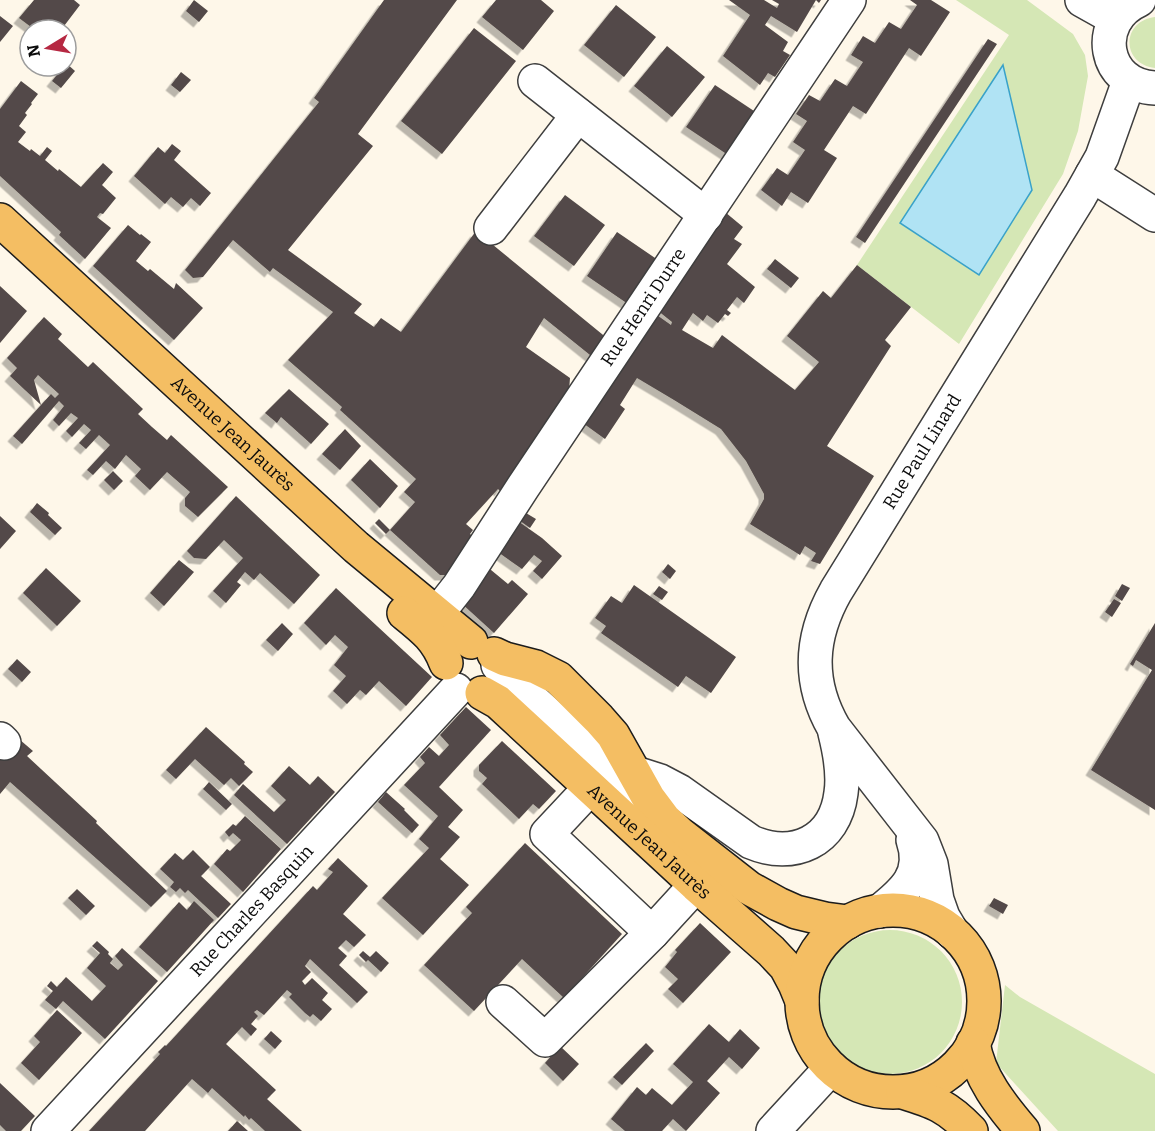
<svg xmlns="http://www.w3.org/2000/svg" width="1155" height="1131" font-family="Bitter,serif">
	<defs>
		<filter id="shadow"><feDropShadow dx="-5.5" dy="5.5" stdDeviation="0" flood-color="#0004"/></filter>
	</defs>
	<rect width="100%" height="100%" fill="#fef7e9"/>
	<path fill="#d5e7b5" d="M956 0H1027L1073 34 1085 55 1088 76 1078 131 1063 174 959 344 857 265 1009 35Z
		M1155 17V68C1121 64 1121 21 1155 17Z
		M818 1002a72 72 0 1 1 144 0a72 72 0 1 1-144 0Z
		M1005 985 1020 997 1155 1074V1131H1058L996 1063Z"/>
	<path fill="#b0e3f4" stroke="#39a2c9" stroke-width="1.5" d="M1003 65 1032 190 979 275 900 223Z"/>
	<path fill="#534a48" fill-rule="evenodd" filter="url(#shadow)" d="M34 0H74L80 5 61 30H35L19 18Z
		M194 0 208 11 199 22 186 11Z
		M384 0H457L358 134 373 146 288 250 362 304 354 313 374 327 381 318 401 332 476 231 608 339 595 359 544 318 526 347 570 378 569 391 500 491 498 489 466 524 473 530 470 534 475 538 447 575H440L390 530 386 534 375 523 379 519 390 530 415 502 404 492 416 479 340 410 342 407 288 360 333 312 273 268 270 272 233 240 203 277 193 278 185 270 319 102 314 98Z
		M496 0H541L554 11 523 50 482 17Z
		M729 0H764L777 8 779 4 772 0H821L819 3 816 0 797 32 771 16 765 25 788 42 783 51 790 55 775 77 768 73 760 85 723 56 750 15Z
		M910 0H931L950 12 921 56 909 48 866 114 853 106 824 150 837 158 808 203 791 192 782 206 761 190 777 168 788 175 805 150 793 142 807 121 796 114 809 95 820 101 835 79 847 86 863 62 851 55 863 36 875 43 889 22 901 29 917 5Z
		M616 5 656 37 624 77 584 45Z
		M0 16 13 26 0 42Z
		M474 28 516 61 442 154 401 121Z
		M988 39 997 44 865 243 856 237Z
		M667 46 705 77 672 117 634 86Z
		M66 63 75 71 61 88 52 81 64 66H66Z
		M181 72 191 80 180 92 171 85Z
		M21 81 38 94 31 103 32 104 25 113 27 115 19 126 26 132 18 142 30 151 31 149 40 156 47 147 52 151 45 160 58 171 59 169 81 187 103 163 113 172 102 185 116 198 103 214 100 213 97 217 111 228 85 259 59 235 61 232 0 176V109Z
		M715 85 757 113 728 155 686 127Z
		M172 144 181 151 174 160 211 193 200 206 191 198 183 207 171 197 165 204 134 176 158 147 165 153Z
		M565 195 605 225 574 266 534 236Z
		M725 212 743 227 734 239 742 244 727 264 755 287 744 303 737 297 727 310 731 313 728 316 725 314 718 323 707 315 703 321 693 313 682 330 713 348 722 335 795 390 819 362 787 336 823 291 831 298 857 265 911 307 885 340 891 346 827 446 874 476 820 564 811 561 816 553 805 546 800 555 750 524 764 499V494L746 461 721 429 674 400 637 378 620 405 625 409 605 439 580 421 654 313 671 325 672 322 657 310Z
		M128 225 140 235 141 234 151 242 136 261 148 271 150 269 174 289 176 283 203 308 174 340 93 266Z
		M617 232 658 260 628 304 587 276Z
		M775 259 799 278 791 288 767 269Z
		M0 286 27 311 0 343Z
		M44 317 62 334 58 339 88 367 93 362 143 409 138 414 152 427 167 440 171 435 228 487 198 517 185 506V498L190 492 167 472 150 490 135 476 141 469 126 455 115 469 106 461 93 475 87 470 110 445 99 435 86 449 79 443 91 430 84 424 72 437 66 431 78 418 71 413 59 426 53 420 64 406 59 401 22 444 13 436 41 405 10 376 17 368 7 358ZM38 375 59 394 55 398 51 394 41 405 34 380Z
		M289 389 329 424 311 444 281 417 277 423 265 413Z
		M345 429 361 446 340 470 322 454Z
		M370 459 398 486 380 508 351 480Z
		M113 471 123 481 114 490 104 480Z
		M236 496 320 575 294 604 260 573 254 580 245 572 237 582 241 585 226 603 213 591 243 558 224 540 206 559 194 558 187 551Z
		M37 503 49 513 48 515 62 528 55 535 30 512Z
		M521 510 536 519 530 528 516 518Z
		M0 516 16 531 0 549Z
		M515 519 542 538 562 556 542 579 533 571 542 561 534 555 522 569 495 550Z
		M179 560 194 572 164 606 150 593Z
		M668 564 676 571 670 579 662 572Z
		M485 565 508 584 512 580 528 594 494 633 460 602Z
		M46 568 81 601 57 626 23 593Z
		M1122 584 1130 588 1122 601 1115 596Z
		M634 585 736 657 711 693 686 676 678 687 601 633 606 626 595 618 611 596 622 603Z
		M659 586 668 592 662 600 653 594Z
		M336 588 432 677 406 706 379 681 366 695 360 690 347 704 333 691 346 676 334 665 348 647 335 635 326 645 304 623Z
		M1114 599 1121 603 1112 617 1105 612Z
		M282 623 293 634 278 651 266 640Z
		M1155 623V810L1091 770 1152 670 1136 660 1133 666 1130 664Z
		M17 659 31 672 22 682 8 669Z
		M466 707 491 730 439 787 463 810 448 827 460 837 440 859 469 885 423 935 382 898 429 848 419 839 438 816 404 785 425 763 420 757 429 747 439 756 449 745 440 735Z
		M206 727 245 762 244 764 253 772 239 786 231 778 224 785 195 759 176 779 166 770Z
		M19 739 33 751 27 756 97 821 96 823 167 891 151 907 10 782 0 794V760Z
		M502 741 556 791 539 809 533 804 519 819 482 784 487 778 479 771V765Z
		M289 766 310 785 318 776 335 792 287 844 234 795 243 784 274 812 286 800 271 786Z
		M209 782 232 804 226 810 203 789Z
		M386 792 405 809 404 810 419 825 412 833 378 802Z
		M245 816 281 849 243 892 214 864 227 849 230 851 241 840 233 833 229 837 225 832 233 824 236 826Z
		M525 843 622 934 564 998 522 959 474 1011 424 965 472 913 466 907Z
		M193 850 210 867 201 876 231 904 218 918 188 890 185 893 180 888 176 892 170 887 174 882 160 869 175 853 183 860Z
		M338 858 368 886 343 914 366 935 354 947 346 940 338 948 347 956 339 965 368 992 357 1003 310 959 305 966 311 972 302 981 305 985 312 978 328 993 322 1000 332 1009 321 1021 313 1014 310 1017 305 1013 289 997 292 994 287 990 264 1015 257 1010 254 1012 258 1016 251 1024 257 1029 251 1036 242 1027 226 1044 276 1090 267 1099 302 1131H265L251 1118 249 1120 245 1115 244 1117 212 1088 208 1093 192 1079 145 1131H89L160 1054 158 1052 165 1045 166 1046 313 886 317 890 333 872 328 869Z
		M77 889 95 906 86 915 68 898Z
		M994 898 1008 905 1003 914 989 906Z
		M194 901 214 920 167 972 139 947 179 902 187 910Z
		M700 923 731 952 683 1003 668 989 678 979 665 967 677 952 675 950Z
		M97 941 109 952 108 954 113 959 110 963 118 970 123 965 115 956 122 948 158 981 105 1039 63 1001 56 1009 45 1000 53 991 47 986 51 981 57 987 66 977 92 1001 106 986 87 968 100 953 92 946Z
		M363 951 370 957 376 951 389 963 381 972 368 960 366 962 359 955Z
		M57 1010 82 1033 39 1080 21 1063 40 1042 34 1036Z
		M709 1024 729 1042 740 1029 760 1048 742 1069 729 1057 707 1081 720 1093 686 1131 673 1119 662 1131H625L611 1119 637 1087 646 1095 652 1088 672 1105 693 1082 673 1064Z
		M271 1031 282 1041 275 1049 264 1039Z
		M646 1043 654 1051 622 1085 613 1077Z
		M560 1046 579 1064 563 1081 545 1063Z
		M0 1083 35 1116 21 1131H6L0 1125Z
		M237 1121 248 1131H228Z"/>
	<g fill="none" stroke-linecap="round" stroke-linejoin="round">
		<g stroke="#3e3e3e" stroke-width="36">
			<g id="minor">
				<path d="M1082 0 1116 19"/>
				<path d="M1139 0C1092 21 1103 86 1155 88"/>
				<path d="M535 81 706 215"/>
				<path d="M1092 175 1155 215"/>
				<path d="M491 228 578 115"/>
				<path id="s1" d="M437 614 459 586 523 487 849 0"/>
				<path d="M498 665 509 679 645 801"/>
				<path d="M0 739 4 743"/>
				<path d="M635 773 660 781 679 791 751 842C793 860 835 842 841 793 844 773 840 753 835 733"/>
				<path d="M591 787 547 834 652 933"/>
				<path d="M880 911C904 892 925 874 913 840"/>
				<path id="s2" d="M952 932 943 917 937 900 931 864 922 841 834 728C807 681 810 637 836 591L1080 196 1102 157 1129 81"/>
				<path d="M503 1002 545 1040 652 933 696 885"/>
				<path id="s3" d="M48 1131 456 690"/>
				<path d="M773 1131 831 1068"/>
			</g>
		</g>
		<g stroke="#1c1c1c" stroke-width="36">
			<g id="major">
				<path id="s4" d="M0 220 356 547 471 642"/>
				<path d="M404 613C424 629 437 639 446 663"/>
				<path d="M494 654 505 659 536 667 558 678 599 719 613 735 649 799 664 819 680 834 749 888 778 904 796 912 825 919 848 922"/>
				<path id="s5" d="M482 693 498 702 696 885 771 951 786 967 795 984 802 1001"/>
				<circle cx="893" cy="1001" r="91"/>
				<path d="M973 1043C979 1078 1001 1105 1023 1131"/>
				<path d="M903 1092C935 1102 947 1106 971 1131"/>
			</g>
		</g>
		<use href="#minor" stroke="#fff" stroke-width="33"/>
		<use href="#major" stroke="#f4be63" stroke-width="33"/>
	</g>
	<g text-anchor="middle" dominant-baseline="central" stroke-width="6" stroke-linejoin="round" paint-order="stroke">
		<g font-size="18" fill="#0b0b0b" stroke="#fff">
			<text stroke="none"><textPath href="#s1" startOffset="370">Rue Henri Durre</textPath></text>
			<text stroke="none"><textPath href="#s4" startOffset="316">Avenue Jean Jaurès</textPath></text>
			<text stroke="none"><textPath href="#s2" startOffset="548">Rue Paul Linard</textPath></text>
			<text stroke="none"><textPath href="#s5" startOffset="224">Avenue Jean Jaurès</textPath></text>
			<text stroke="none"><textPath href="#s3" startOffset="300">Rue Charles Basquin</textPath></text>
		</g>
	</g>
	<g transform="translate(48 48) rotate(259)"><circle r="28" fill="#ffffff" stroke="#9d9d9d" stroke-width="1.5"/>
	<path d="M0-4.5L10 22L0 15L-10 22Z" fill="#b62842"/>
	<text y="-9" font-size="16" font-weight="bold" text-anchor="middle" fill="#0b0b0b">N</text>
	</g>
</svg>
